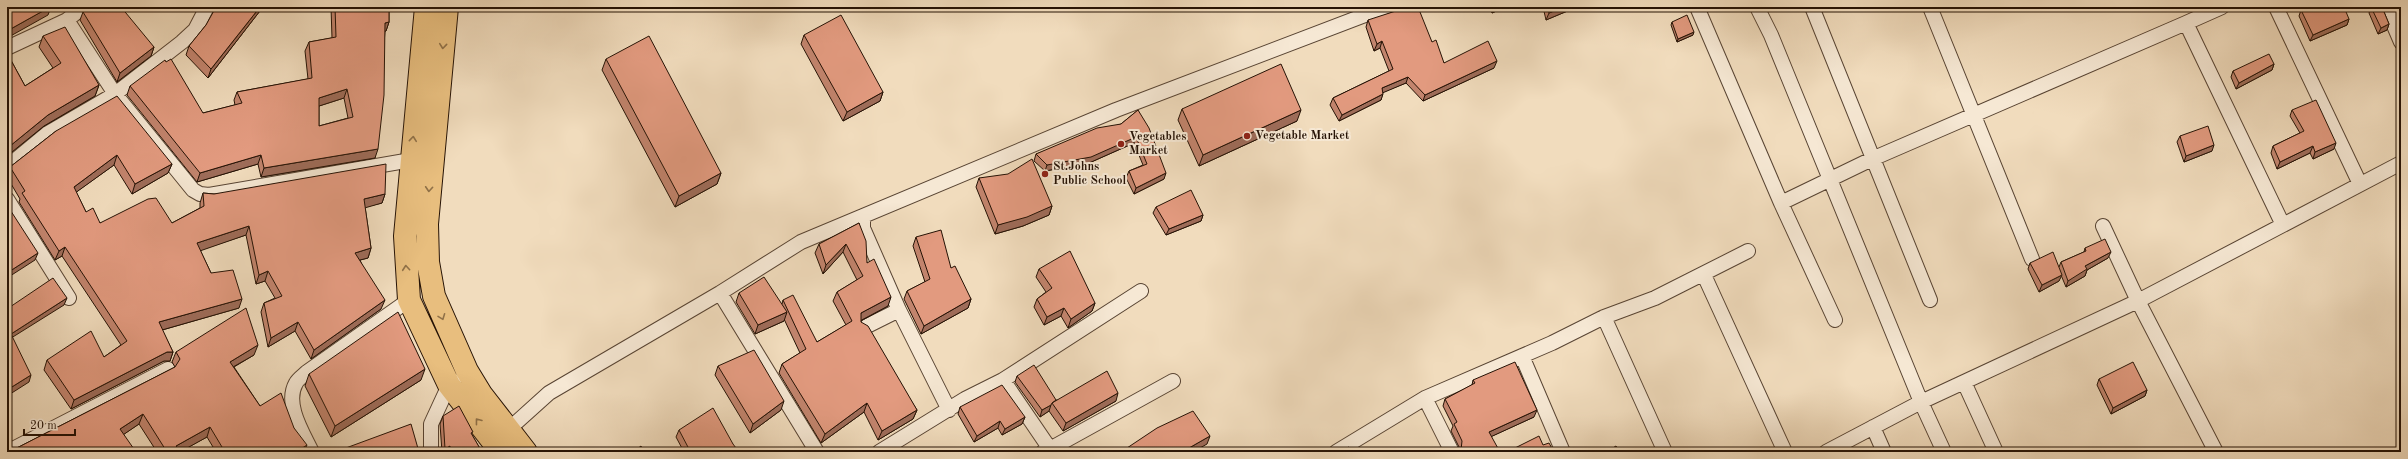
<svg xmlns="http://www.w3.org/2000/svg" width="2408" height="459" font-family="'Old Standard TT',serif">
	<rect width="100%" height="100%" fill="#f1dcbd"/>
	<filter id="stains"><feTurbulence type="fractalNoise" baseFrequency=".005" numOctaves="4"/><feColorMatrix values="0 0 0 0 .2 0 0 0 0 .09 0 0 0 0 .02 0 0 0 .5 -.17"/></filter>
	<radialGradient id="worn" r=".72"><stop offset=".6" stop-color="#630" stop-opacity="0"/><stop offset="1" stop-color="#630" stop-opacity=".3"/></radialGradient>
	<g fill="none" stroke-linecap="round" stroke-linejoin="round">
		<g stroke="#584433" stroke-width="16">
			<path id="minor" d="M1697 7 1781 203 1835 320
				M1757 7 1771 35 1921 402 1944 452
				M1812 7 1930 300
				M1930 7 2032 259
				M2276 7 2360 184
				M2386 7 2401 42
				M67 20 115 94 193 190 200 194 209 195 411 160
				M2186 23 2222 7
				M7 48 67 20 83 7
				M7 167 48 133 115 94 182 42 195 30 207 7
				M7 199 69 298
				M1781 203 1872 159 2186 23 2282 223
				M863 216V228L899 310 949 410
				M2103 226 2138 301 2216 452
				M1704 275 1785 452
				M720 293 817 452
				M1604 317 1665 452
				M865 327 899 310
				M1522 356 1563 452
				M1003 380 1141 291
				M1964 382 1996 452
				M1425 398 1452 452
				M1873 427 1884 452
				M509 429 549 393 720 293 801 242 1116 110 1386 7
				M1050 449 1173 381
				M7 452 168 369
				M312 452C303 433 284 404 296 383 298 379 304 375 307 372L409 300
				M431 452V424L449 385 454 381
				M879 452 965 399 1003 380 1050 449 1043 452
				M1336 452 1425 398 1552 343 1604 317 1655 298 1748 251
				M1826 452 1921 402 2138 301 2401 163"/>
		</g>
		<g stroke="#251205" stroke-width="24">
			<path id="primary" d="M426 7 405 236 409 300 449 385 501 452
				M447 7 427 224 428 262 434 296 467 371 481 394 526 452"/>
		</g>
		<use href="#minor" stroke="#f6e8d4" stroke-width="14"/>
		<use href="#primary" stroke="#e8be7e" stroke-width="22"/>
	</g>
	<path fill="#c2846d" stroke="#251205" fill-rule="evenodd" d="M263 7 208 78 186 55 189 46 206 25Z
		M331 7H389V22L386 31H385L375 158 261 177 258 164 197 182 127 95 130 86 203 113 235 105 234 100 237 92 308 79 305 51 309 42 332 38ZM344 98 348 118 319 126V106Z
		M1490 7H1505L1492 13Z
		M1543 7H1577L1546 20Z
		M2371 7H2382L2389 24 2387 30 2378 34 2369 13Z
		M2301 10 2349 19 2347 25 2310 41 2299 16Z
		M83 12 154 47 151 56 117 82 80 20Z
		M1368 20 1432 42 1444 63 1494 68 1423 101 1406 83 1383 92 1381 100 1339 121 1330 105 1333 98 1389 71 1380 48 1374 51 1366 27Z
		M1672 22 1693 35 1677 42 1671 25Z
		M804 35 883 92 880 101 843 121 801 44Z
		M43 36 99 85 95 96 44 126 7 156V53L25 86 53 68 39 47Z
		M606 59 721 173 717 184 675 207 602 70Z
		M2274 64 2272 70 2236 89 2231 77 2233 71Z
		M1182 109 1297 121 1199 166 1178 120Z
		M1138 110 1164 179 1134 194 1126 178 1129 171 1143 165 1134 143 1089 163 1045 171 1034 161 1036 154 1121 124Z
		M2292 110 2334 149 2313 159 2310 153 2277 169 2271 153 2273 146 2300 133 2290 116Z
		M56 131 172 164 168 173 132 194 114 165 76 192 86 212 100 223H172L200 208V203L203 193 214 194H385L382 203 365 207 371 248 368 258 360 260 381 309 311 359 295 331 268 347 261 312 264 303 275 298 265 281 256 284 246 235 200 250 211 273 239 308 162 330 173 352 170 361H164L71 409 44 370 47 360 104 357 121 345 62 256 55 260 19 202 20 199 7 177 10 167Z
		M2180 136 2212 151 2184 162 2177 142Z
		M979 178 1052 206 1049 215 1023 226 995 234 976 187Z
		M1156 207 1203 215 1201 221 1166 235 1153 213Z
		M859 223 867 263 888 306 861 321V322L917 410 913 419 878 440 864 412 821 443 779 373 782 364 800 353 784 319V321L755 334 736 302 739 293 782 304 783 300 817 342 846 325 833 301 837 292 857 280 843 252 823 274 815 253 819 244Z
		M916 237 951 268 971 299 968 308 921 334 904 299 907 291 925 282 913 246Z
		M2085 248 2108 258 2087 270 2085 276 2066 287 2061 275 2059 281 2039 292 2028 269 2030 263 2059 267 2061 262 2084 252Z
		M1039 269 1095 303 1092 311 1068 328 1061 316 1044 325 1034 307 1037 299 1046 292 1036 277Z
		M176 352 254 355 234 367 260 406 294 428 304 452H216L207 437 181 451V452H157L139 424 124 434 9 452 175 367 172 362Z
		M718 366 781 410 750 433 715 375Z
		M309 374 421 380 331 437 305 386Z
		M1017 376 1056 400 1116 401 1063 431 1049 411 1040 417 1015 382Z
		M2099 379 2147 390 2145 396 2111 414 2097 385Z
		M1473 380 1534 417 1459 451 1460 449 1451 431 1453 426 1443 406 1445 399 1472 385Z
		M960 407 1025 417 1022 424 1002 435 998 428 974 442 958 414Z
		M443 416 472 435 482 452H442L440 424Z
		M679 430 733 444 684 452 676 437Z"/>
	<path fill="#9e6c59" stroke="#251205" d="M50 7H51L48 15 7 38V31Z
		M260 7H263L208 78 211 69Z
		M1494 7H1505L1492 13Z
		M1564 7H1577L1546 20 1549 13Z
		M2349 19 2347 25 2310 41 2313 35Z
		M389 22 386 31 381 32 385 23Z
		M2389 24 2387 30 2378 34 2381 28Z
		M1694 32 1693 35 1677 42 1678 39Z
		M1382 41 1380 48 1374 51 1377 44Z
		M154 47 151 56 117 82 120 73Z
		M1497 61 1494 68 1423 101 1425 95Z
		M2274 64 2272 70 2236 89 2239 83Z
		M1408 77 1406 83 1380 94 1382 88Z
		M99 85 95 96 44 126 7 156V153L10 146 48 115Z
		M347 89 344 98 316 107 319 98Z
		M883 92 880 101 843 121 847 112Z
		M1383 94 1381 100 1339 121 1342 115Z
		M1301 110 1297 121 1199 166 1203 155Z
		M1136 137 1134 143 1089 163 1045 171 1047 165Z
		M2336 143 2334 149 2313 159 2315 152Z
		M2214 145 2212 151 2184 162 2186 156Z
		M2313 146 2310 153 2277 169 2280 162Z
		M378 149 375 158 261 177 264 168Z
		M117 155 114 165 71 196 74 187Z
		M261 155 258 164 197 182 200 173Z
		M172 164 168 173 132 194 135 184Z
		M721 173 717 184 675 207 679 196Z
		M1166 173 1164 179 1134 194 1136 188Z
		M385 194 382 203 361 209 364 199Z
		M1052 206 1049 215 1023 226 995 234 998 225Z
		M1203 215 1201 221 1166 235 1169 229Z
		M249 226 246 235 194 253 197 243Z
		M846 244 843 252 823 274 826 265Z
		M65 247 62 256 55 260 59 251Z
		M371 248 368 258 352 262 355 253Z
		M2111 252 2108 258 2087 270 2085 276 2066 287 2068 281 2085 266Z
		M38 253 35 260 7 278V273Z
		M268 271 265 281 256 284 259 275Z
		M2062 275 2059 281 2039 292 2042 285Z
		M891 297 888 306 858 322 861 313Z
		M67 298 64 305 8 340 11 334Z
		M242 299 239 308 155 332 159 322Z
		M971 299 968 308 921 334 924 326Z
		M385 300 381 309 311 359 314 350Z
		M1095 303 1092 311 1068 328 1071 319Z
		M1064 308 1061 316 1044 325 1047 317Z
		M787 312 784 321 755 334 758 325Z
		M298 322 295 331 268 347 271 338Z
		M258 345 254 355 226 371 230 362Z
		M167 352H173L170 361H164L71 409 74 400Z
		M425 369 421 380 331 437 335 426Z
		M31 375 29 382 7 396V390Z
		M2147 390 2145 396 2111 414 2113 408Z
		M1118 393 1116 401 1063 431 1066 423Z
		M784 401 781 410 750 433 753 424Z
		M867 403 864 412 821 443 825 434Z
		M1051 405 1049 411 1040 417 1042 410Z
		M917 410 913 419 878 440 882 431Z
		M1537 410 1534 417 1486 439 1489 432Z
		M143 414 139 424 117 439 120 429Z
		M1025 417 1022 424 1002 435 1005 429Z
		M1000 421 998 428 974 442 977 436Z
		M210 427 207 437 180 452 176 446Z
		M1210 436 1207 444 1193 452H1182Z
		M307 445 304 452H296Z
		M450 446 447 452H444L445 449Z"/>
	<path fill="#e29a7f" stroke="#251205" fill-rule="evenodd" d="M7 7H50L7 31Z
		M89 7H121L154 47 120 73 83 12Z
		M216 7H260L211 69 189 46 206 25Z
		M335 7H389V22L385 23 384 95 378 149 264 168 261 155 200 173 130 86 165 60 166 62 171 59 203 113 242 103 237 92 312 78 309 42 336 37ZM347 89 353 117 319 126V98Z
		M1408 7H1418L1432 42 1436 40 1444 63 1488 41 1497 61 1425 95 1408 77 1382 88 1383 94 1342 115 1333 98 1393 69 1382 41 1377 44 1368 20Z
		M1547 7H1564L1549 13Z
		M2310 7H2344L2349 19 2313 35 2301 10Z
		M2371 7H2382L2389 24 2381 28Z
		M841 15 883 92 847 112 804 35Z
		M1687 15 1694 32 1678 39 1672 22Z
		M65 27 99 85 48 115 10 146 7 142V53L25 86 61 63 43 36Z
		M649 36 721 173 679 196 606 59Z
		M2269 54 2274 64 2239 83 2233 71Z
		M1281 64 1301 110 1203 155 1182 109Z
		M117 96 172 164 135 184 117 155 74 187 86 212 93 208 100 223 148 199 156 198 172 223 204 206 203 193 214 194 386 164 385 194 364 199 371 248 355 253 385 300 314 350 298 322 271 338 264 303 282 296 268 271 259 275 249 226 197 243 211 273 233 270 242 299 159 322 173 352H167L74 400 47 360 91 331 104 357 127 341 65 247 59 251 22 193 25 191 10 167 56 131Z
		M2316 100 2336 143 2315 152 2313 146 2280 162 2273 146 2304 131 2292 110Z
		M1138 110 1149 128 1166 173 1136 188 1129 171 1147 164 1136 137 1091 157 1047 165 1036 154 1097 128 1121 124Z
		M2208 126 2214 145 2186 156 2180 136Z
		M1032 159 1052 206 1027 217 998 225 979 178 1008 174Z
		M1191 190 1203 215 1169 229 1156 207Z
		M7 205 38 253 7 273Z
		M859 223 866 241 867 263 874 259 891 297 861 313V322L868 326 917 410 882 431 867 403 825 434 782 364 806 349 783 300 793 295 817 342 852 321 837 292 863 276 846 244 826 265 819 244Z
		M941 230 951 268 955 266 971 299 924 326 907 291 930 279 916 237Z
		M2105 239 2111 252 2085 266 2087 269 2068 281 2061 262 2086 251 2085 248Z
		M1070 251 1095 303 1071 319 1064 308 1047 317 1037 299 1052 288 1039 269Z
		M2053 252 2062 275 2042 285 2030 263Z
		M764 277 787 312 758 325 739 293Z
		M53 278 67 298 11 334 31 375 7 390V309Z
		M246 308 258 345 230 362 260 406 281 393 294 428 307 445 296 452H225L210 427 176 446 181 452H167L143 414 120 429 136 452H9L175 367 180 359 176 352Z
		M398 312 425 369 335 426 309 374Z
		M754 350 784 401 753 424 718 366Z
		M1515 362 1537 410 1489 432 1500 452H1459L1461 450 1462 441 1454 424 1457 422 1445 399 1475 383 1473 380Z
		M2133 362 2147 390 2113 408 2099 379Z
		M1034 365 1056 400 1052 403 1051 405 1042 410 1017 376Z
		M1107 371 1118 393 1066 423 1052 403Z
		M1002 385 1025 417 1005 429 1000 421 977 436 960 407Z
		M459 406 473 432 471 433 482 452H450V446L445 449 443 416Z
		M713 408 733 444 739 452H684L689 449 679 430Z
		M1193 411 1210 436 1182 452H1121L1157 428Z
		M411 424 419 452H335Z
		M1539 436 1543 445 1549 443 1554 452H1507Z
		M641 446 644 452H633Z
		M1616 446 1620 452H1606Z
		M1349 447 1352 452H1336L1338 451Z"/>
	<defs><path id="oneway-chevron" d="M-2-3.5L2.5 0L-2 3.5" fill="none" stroke-width="1.6" stroke-linecap="round" stroke-linejoin="round"/></defs>
	<g stroke="#907148">
		<use href="#oneway-chevron" transform="translate(443 46) rotate(96)"/>
		<use href="#oneway-chevron" transform="translate(413 139) rotate(-84)"/>
		<use href="#oneway-chevron" transform="translate(429 189) rotate(94)"/>
		<use href="#oneway-chevron" transform="translate(406 268) rotate(-95)"/>
		<use href="#oneway-chevron" transform="translate(442 317) rotate(69)"/>
		<use href="#oneway-chevron" transform="translate(478 421) rotate(-128)"/>
	</g>
	<g fill="#8f2418" stroke="#f6e8d4" stroke-width="1.5">
		<circle cx="1247" cy="136" r="4"/>
		<circle cx="1121" cy="144" r="4"/>
		<circle cx="1045" cy="174" r="4"/>
	</g>
	<g text-anchor="middle" dominant-baseline="central" stroke-width="4" stroke-linejoin="round" paint-order="stroke">
		<g font-size="12" font-weight="bold" fill="#251205" stroke="#f6e8d4" text-anchor="start">
			<text x="1255" y="136">Vegetable Market</text>
			<text x="1129" y="137">Vegetables<tspan x="1129" dy="14">Market</tspan></text>
			<text x="1053" y="167">St.Johns<tspan x="1053" dy="14">Public School</tspan></text>
		</g>
	</g>
	<rect width="2408" height="459" fill="none" stroke="#f1dcbd" stroke-width="24"/>
	<rect x="8" y="8" width="2392" height="443" fill="none" stroke="#251205" stroke-width="2"/>
	<rect x="12" y="12" width="2384" height="435" fill="none" stroke="#251205"/>
	<path d="M24 429v6h51v-6" fill="none" stroke="#251205" stroke-width="2"/>
	<text x="30" y="429" font-size="12" fill="#251205" stroke="#f6e8d4" stroke-width="3" paint-order="stroke">20 m</text>
	<rect width="100%" height="100%" filter="url(#stains)"/>
	<rect width="100%" height="100%" fill="url(#worn)"/>
</svg>
